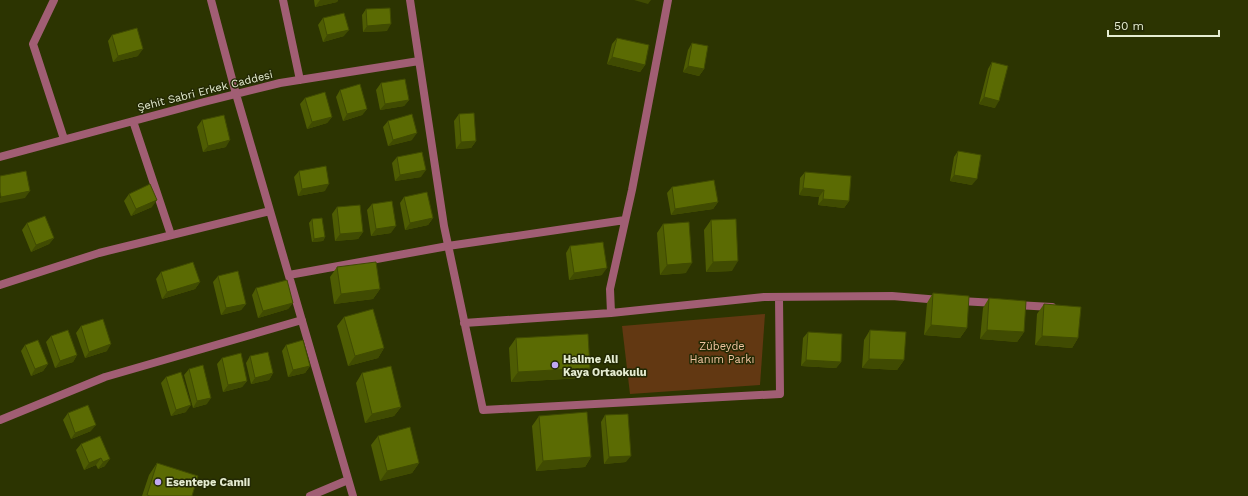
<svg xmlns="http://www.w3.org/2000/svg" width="1248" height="496" font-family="'Work Sans',sans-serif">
	<rect width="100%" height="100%" fill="#2c3401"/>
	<path fill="#623812" d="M765 314 760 385 630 394 622 326Z"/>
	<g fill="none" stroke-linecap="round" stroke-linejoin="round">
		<path stroke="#a15e74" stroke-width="8" d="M54 0 33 44 64 139
			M211 0 236 94 353 496
			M283 0 300 80
			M410 0 444 226 483 410 780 394 779 297
			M133 121 171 235
			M0 157 204 102 280 83 419 61
			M289 275 448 246 625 220
			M0 285 99 253 270 211
			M960 301 996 303
			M1016 305 1052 307
			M611 313 610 289 632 190 668 0
			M464 323 611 313 764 297 892 296 940 300
			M0 420 105 377 302 320
			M310 496 348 480"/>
	</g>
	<path fill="#4e5c03" d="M314 0H338L337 2 315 7Z
		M366 9 387 31 363 32 362 15Z
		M323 18 344 36 323 42 318 25Z
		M112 35 138 56 113 62 108 41Z
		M617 38 645 65 640 72 607 64 612 44Z
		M692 43 704 69 699 76 683 72 688 50Z
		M992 62 995 108 979 104 988 69Z
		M381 83 409 100 404 106 380 110 376 90Z
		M340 90 367 109 362 115 343 121 336 97Z
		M305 98 332 117 327 123 307 129 300 104Z
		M459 114 476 141 471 148 456 149 454 121Z
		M202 120 226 147 203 152 197 127Z
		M388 121 412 140 388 146 383 127Z
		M958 151 972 185 950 181 954 157Z
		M397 157 421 177 395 181 392 163Z
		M299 171 325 191 298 196 294 177Z
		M805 172 849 201 844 208 818 205 819 197 799 195 800 178Z
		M672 187 718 202 713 209 671 215 667 193Z
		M129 194 152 207 131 216 124 201Z
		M404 197 433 218 428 225 405 230 400 203Z
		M372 204 391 233 371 236 367 210Z
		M337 207 363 232 358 239 335 241 332 214Z
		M312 219 325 237 323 241 312 242 309 223Z
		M711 220 732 271 706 272 704 230Z
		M27 223 54 238 49 244 31 252 22 230Z
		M663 224 686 273 660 275 657 233Z
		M570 246 602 275 569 280 566 253Z
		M337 267 380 289 373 299 334 304 330 277Z
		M161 272 200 282 195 289 162 299 156 279Z
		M218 276 246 304 241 310 221 315 213 282Z
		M256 288 293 303 288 309 258 318 252 295Z
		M933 293 967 328 960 338 924 335 927 303Z
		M989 298 1024 332 1017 342 980 339 983 308Z
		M1044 304 1078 338 1072 348 1035 345 1037 314Z
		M344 317 384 348 378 358 348 366 337 326Z
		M81 326 107 351 85 358 76 333Z
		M870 330 904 360 897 370 862 368 864 340Z
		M808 332 841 362 836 368 801 366 803 338Z
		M51 336 77 355 73 362 55 368 46 342Z
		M516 338 583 378 511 382 509 348Z
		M25 345 48 364 43 371 31 376 21 351Z
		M286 345 310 366 305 373 288 377 282 351Z
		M250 356 273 373 269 380 251 384 246 363Z
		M222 358 247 381 242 387 223 392 217 364Z
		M189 369 207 404 193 408 184 375Z
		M362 373 401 407 394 416 365 423 356 383Z
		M166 377 186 412 171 416 161 383Z
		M68 413 91 431 71 439 63 420Z
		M605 415 626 462 604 464 601 422Z
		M539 416 591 457 585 467 536 471 532 426Z
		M100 436 105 466 98 469 96 465 84 470 76 450 81 444Z
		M378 436 419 463 412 473 380 481 371 445Z
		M157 463 192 496H142L149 475Z"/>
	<path fill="#404b02" d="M320 0H338L337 2 315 7Z
		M634 0H651L648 4Z
		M391 24 387 31 363 32 367 26Z
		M349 30 344 36 323 42 327 35Z
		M143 49 138 56 113 62 118 56Z
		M612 57 645 65 640 72 607 64Z
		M688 66 704 69 699 76 683 72Z
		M984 97 999 101 995 108 979 104Z
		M409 100 404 106 380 110 385 104Z
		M367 109 362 115 343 121 347 114Z
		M332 117 327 123 307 129 312 122Z
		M417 133 412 140 388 146 393 140Z
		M230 140 226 147 203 152 208 146Z
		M476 141 471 148 456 149 461 142Z
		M426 170 421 177 395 181 400 175Z
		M954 175 977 179 972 185 950 181Z
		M329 184 325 191 298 196 302 189Z
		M803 188 824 190 819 197 799 195Z
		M30 191 25 198 0 203V198L1 197Z
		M823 199 849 201 844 208 818 205Z
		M157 200 152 207 131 216 136 209Z
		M718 202 713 209 671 215 675 209Z
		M433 218 428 225 405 230 410 223Z
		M396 226 391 233 371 236 376 229Z
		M363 232 358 239 335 241 340 234Z
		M325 237 323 241 312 242 314 239Z
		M54 238 49 244 31 252 36 245Z
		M738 261 732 271 706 272 713 262Z
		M692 263 686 273 660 275 667 265Z
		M607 268 602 275 569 280 574 273Z
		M200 282 195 289 162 299 167 292Z
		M380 289 373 299 334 304 341 294Z
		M293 303 288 309 258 318 263 311Z
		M246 304 241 310 221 315 226 308Z
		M931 325 967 328 960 338 924 335Z
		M987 330 1024 332 1017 342 980 339Z
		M1042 336 1078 338 1072 348 1035 345Z
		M111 344 107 351 85 358 89 352Z
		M384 348 378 358 348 366 355 356Z
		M77 355 73 362 55 368 60 361Z
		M869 359 904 360 897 370 862 368Z
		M806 360 841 362 836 368 801 366Z
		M48 364 43 371 31 376 35 369Z
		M310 366 305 373 288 377 293 370Z
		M590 368 583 378 511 382 518 372Z
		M273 373 269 380 251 384 255 378Z
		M247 381 242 387 223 392 228 385Z
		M211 398 207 404 193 408 197 401Z
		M191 405 186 412 171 416 176 410Z
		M401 407 394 416 365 423 372 414Z
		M96 425 91 431 71 439 75 433Z
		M631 456 626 462 604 464 609 457Z
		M591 457 585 467 536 471 543 461Z
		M101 458 96 465 84 470 89 463Z
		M110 459 105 466 98 469 103 462Z
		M419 463 412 473 380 481 387 471Z"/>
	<path fill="#5b6b03" stroke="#404b02" d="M390 8 391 24 367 26 366 9Z
		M344 13 349 30 327 35 323 18Z
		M137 28 143 49 118 56 112 35Z
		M617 38 649 45 645 65 612 57Z
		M692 43 708 46 704 69 688 66Z
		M992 62 1008 66 999 101 984 97Z
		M405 79 409 100 385 104 381 83Z
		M360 84 367 109 347 114 340 90Z
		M325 92 332 117 312 122 305 98Z
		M474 113 476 141 461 142 459 114Z
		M412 114 417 133 393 140 388 121Z
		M224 115 230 140 208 146 202 120Z
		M958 151 981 155 977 179 954 175Z
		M422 152 426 170 400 175 397 157Z
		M326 166 329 184 302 189 299 171Z
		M26 171 30 191 1 197 0 192V176Z
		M805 172 851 176 849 201 823 199 824 190 803 188Z
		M714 180 718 202 675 209 672 187Z
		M150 184 157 200 136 209 129 194Z
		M427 192 433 218 410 223 404 197Z
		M392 201 396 226 376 229 372 204Z
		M360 205 363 232 340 234 337 207Z
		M45 216 54 238 36 245 27 223Z
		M322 218 325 237 314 239 312 219Z
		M736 219 738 261 713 262 711 220Z
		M689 222 692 263 667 265 663 224Z
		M603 242 607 268 574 273 570 246Z
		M193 262 200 282 167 292 161 272Z
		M376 262 380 289 341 294 337 267Z
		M238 271 246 304 226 308 218 276Z
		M287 280 293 303 263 311 256 288Z
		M933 293 969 296 967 328 931 325Z
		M989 298 1026 301 1024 332 987 330Z
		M1044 304 1081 307 1078 338 1042 336Z
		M373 309 384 348 355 356 344 317Z
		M103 319 111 344 89 352 81 326Z
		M68 330 77 355 60 361 51 336Z
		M870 330 906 332 904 360 869 359Z
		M808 332 842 334 841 362 806 360Z
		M588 334 590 368 518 372 516 338Z
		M38 340 48 364 35 369 25 345Z
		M303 340 310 366 293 370 286 345Z
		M268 352 273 373 255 378 250 356Z
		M241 353 247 381 228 385 222 358Z
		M203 365 211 398 197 401 189 369Z
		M391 366 401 407 372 414 362 373Z
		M181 372 191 405 176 410 166 377Z
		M88 405 96 425 75 433 68 413Z
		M587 412 591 457 543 461 539 416Z
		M628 414 631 456 609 457 605 415Z
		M410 427 419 463 387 471 378 436Z
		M100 436 110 459 103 462 101 458 89 463 81 444Z
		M157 463 198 476 192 496H150L147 495Z"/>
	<g fill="#c1a8f3" stroke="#232904" stroke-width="1.5">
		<circle cx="555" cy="365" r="4"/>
		<circle cx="158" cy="482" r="4"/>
	</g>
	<g text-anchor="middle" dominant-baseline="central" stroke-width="3" stroke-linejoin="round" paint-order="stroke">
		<g font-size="11" fill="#e5ecd1" stroke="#232904">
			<text transform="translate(205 91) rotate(-14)">Şehit Sabri Erkek Caddesi</text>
		</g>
		<g font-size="11" fill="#efc29f" stroke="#232904">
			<text x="722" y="346">Zübeyde<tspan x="722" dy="13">Hanım Parkı</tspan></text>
		</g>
		<g font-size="11" font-weight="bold" fill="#e5ecd1" stroke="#232904" text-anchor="start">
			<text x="563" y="359">Halime Ali<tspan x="563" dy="13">Kaya Ortaokulu</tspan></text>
			<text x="166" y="482">Esentepe Camii</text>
		</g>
	</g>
	<path d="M1108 30v6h111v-6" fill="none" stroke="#e5ecd1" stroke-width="2"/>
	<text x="1114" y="30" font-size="12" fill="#e5ecd1" stroke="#232904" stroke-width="3" paint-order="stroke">50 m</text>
</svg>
